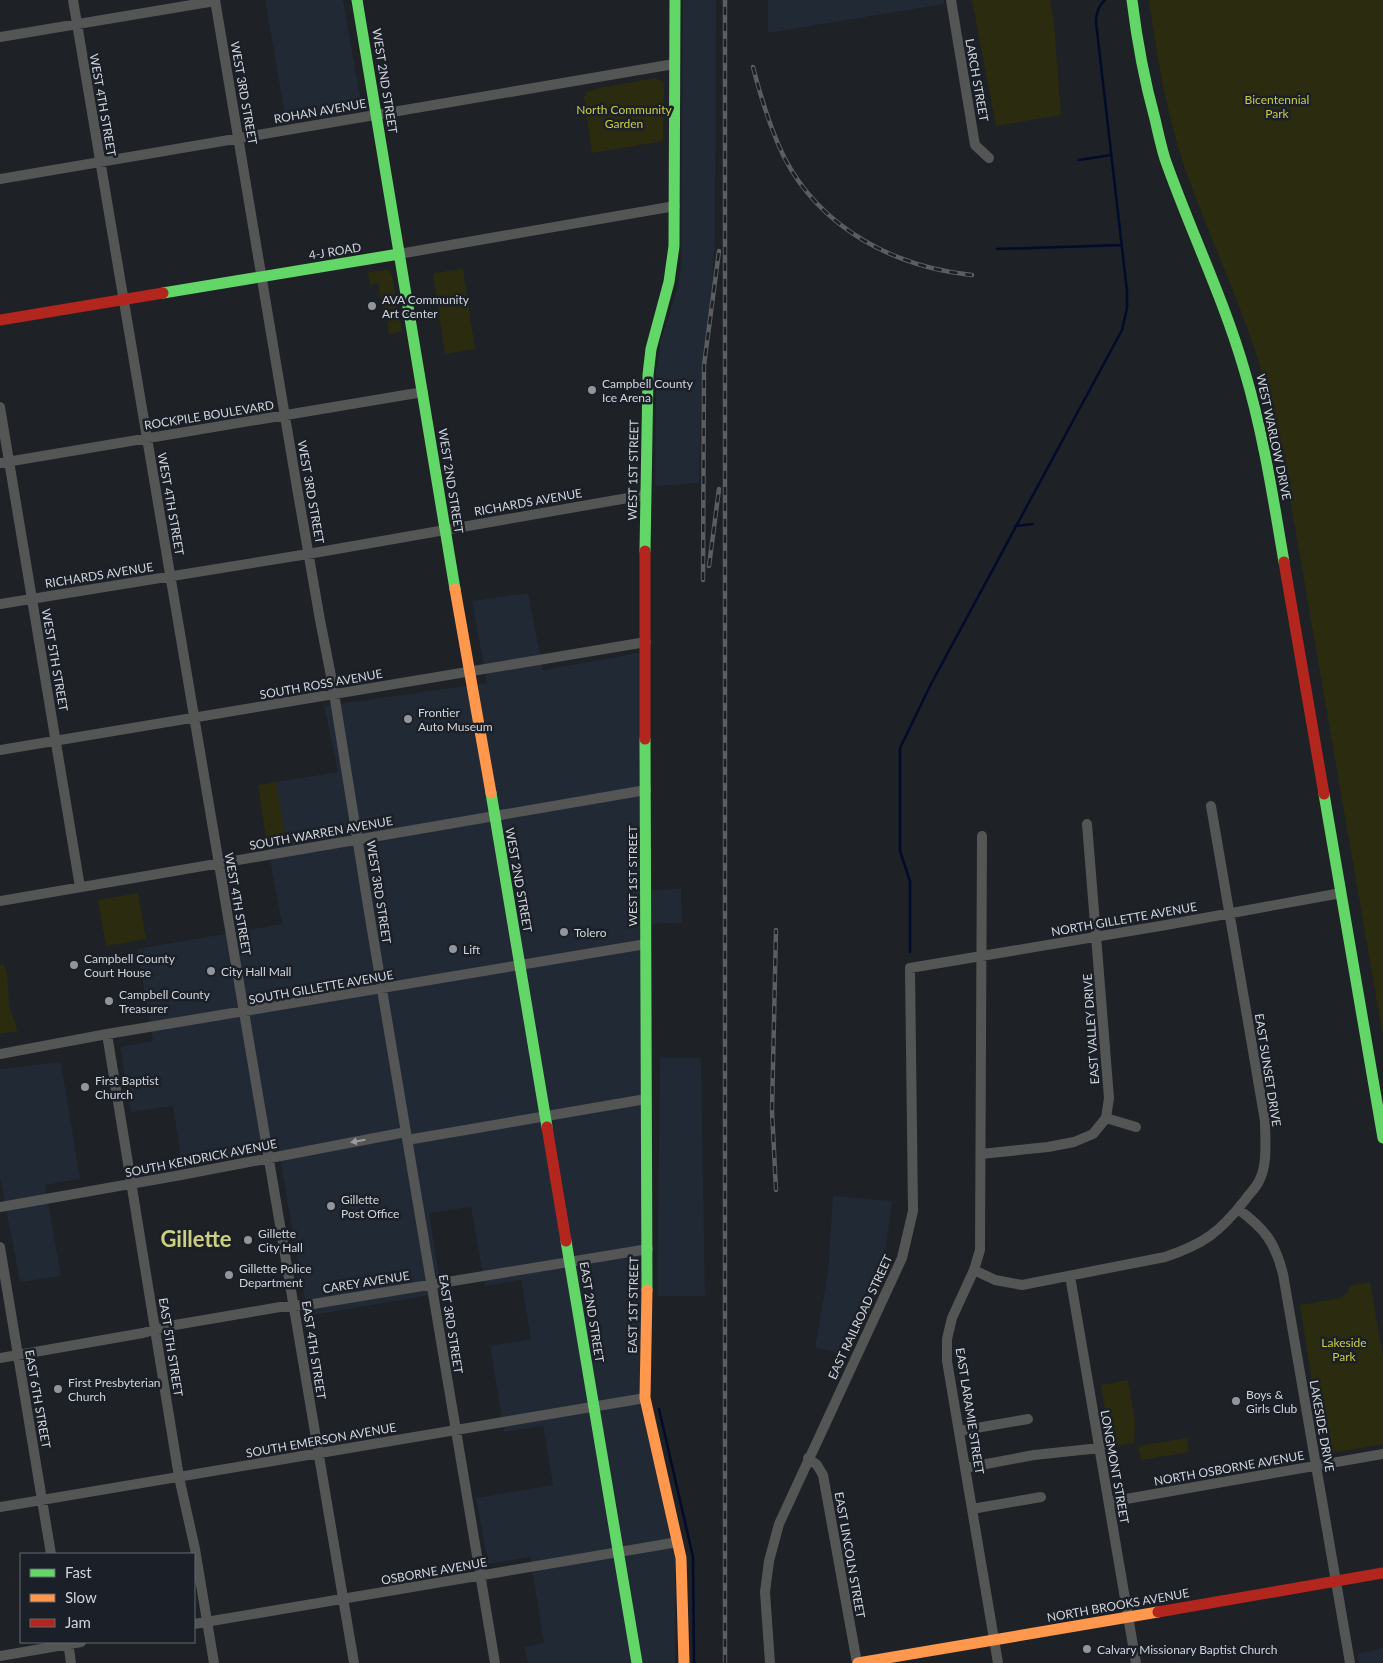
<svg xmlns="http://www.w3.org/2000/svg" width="1383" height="1663" font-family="Lato,sans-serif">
	<rect width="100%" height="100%" fill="#1e2125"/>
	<path fill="#212935" d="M265 0H343L361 103 360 106 286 121Z
		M683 0H716L715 240 712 290 702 360 699 483 655 486 656 372 661 340 677 289 681 267Z
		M768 0H944V4L768 33Z
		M528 593 543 670 638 653 642 656 643 890 681 889 682 923 642 924V1408L675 1558V1663H528L524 1647 544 1643 530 1557 488 1564 476 1498 553 1485 543 1426 504 1432 490 1346 531 1339 521 1280 485 1286 471 1207 429 1213 442 1293 308 1316 278 1148 182 1165 173 1106 131 1112 120 1047 153 1041 137 949 282 924 266 838 285 835 276 782 338 772 324 706 487 683 472 601Z
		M660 1058H701L705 1296H657Z
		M61 1062 80 1179 45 1185 61 1276 20 1282 0 1177V1069Z
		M833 1196 892 1201 886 1247 841 1353 815 1348 828 1272Z
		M1383 1648V1663H1359L1358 1654Z"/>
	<path fill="#2b2c0f" d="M972 0H1050L1054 23 1061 115 996 126Z
		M1149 0H1383V1036L1284 464C1275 426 1267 387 1255 350 1235 291 1209 235 1188 177 1168 122 1157 58 1149 0Z
		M656 78 664 83 663 141 592 153 584 96H586L585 92 599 88Z
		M463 269 475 349 445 354 433 273Z
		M387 270 390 271 392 276 402 331 389 335 387 318H384L378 283 370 285 368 272Z
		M276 782 285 835 266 838 258 785Z
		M138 893 146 939 106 946 98 900Z
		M4 964 5 970 7 971 9 1006 18 1031 0 1034V965Z
		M1370 1282 1383 1357V1444L1326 1454 1323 1452 1300 1305 1341 1298 1348 1293 1350 1286Z
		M1128 1380 1135 1422 1134 1443 1111 1447 1101 1385Z
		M1187 1438 1189 1452 1141 1460 1138 1446Z"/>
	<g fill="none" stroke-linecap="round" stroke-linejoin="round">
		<path stroke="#030b2b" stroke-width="2.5" d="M1079 160 1111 155
			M997 249 1122 245
			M1015 526 1033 524
			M910 952V881L900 851V748L931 684 1122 330 1127 308V291L1096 22C1096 13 1098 6 1105 0
			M659 1409 693 1557 694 1663"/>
		<path stroke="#545555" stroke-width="10" d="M73 0 354 1663
			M215 0 296 482 320 620 332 681 369 912 495 1663
			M951 0 975 145 989 158
			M0 37 215 1
			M0 179 674 64
			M399 254 675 206
			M0 407 80 887
			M0 463 423 392
			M0 604 308 554 645 495
			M0 750 646 642
			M982 836 980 1250 974 1270 952 1318 947 1339V1361L998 1663
			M0 901 646 790
			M107 1034 179 1477 195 1549 214 1663
			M0 1054 107 1034 646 944
			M1106 1118 1136 1127
			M407 1140 646 1099
			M981 1154 1048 1147 1074 1142 1093 1134 1106 1118 1109 1098 1087 824
			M0 1207 181 1175 406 1132
			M1238 1209C1265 1229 1275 1242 1283 1274L1350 1663
			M0 1247 51 1554
			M974 1270 995 1280 1022 1285 1165 1257C1204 1244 1220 1232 1245 1200 1249 1194 1256 1188 1259 1181 1268 1165 1265 1139 1265 1121L1211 806
			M1070 1276 1136 1663
			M0 1358 143 1333 169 1326 280 1307 307 1305 648 1249
			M959 1431 1028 1419
			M808 1458 817 1465 823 1475 857 1663
			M965 1468 1034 1455 1100 1448
			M1109 1502 1383 1454
			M0 1507 645 1398
			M972 1509 1041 1497
			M194 1624 678 1542
			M68 1642 71 1663
			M0 1656 81 1642
			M770 1663 765 1592 769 1561 779 1524 902 1258 913 1211 910 968 1166 925 1341 893"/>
		<path stroke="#63d668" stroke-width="11" d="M357 0 455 589
			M1132 0C1137 41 1144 79 1155 119 1158 132 1161 146 1165 159 1190 230 1223 297 1244 369 1263 432 1273 497 1284 562
			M163 293 399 254
			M645 551 648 375 651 349 669 282 674 246 675 0
			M645 739 647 1290
			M491 793 547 1127
			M1324 794 1383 1138
			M566 1241 637 1663"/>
		<path stroke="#ff974d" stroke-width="11" d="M455 589 491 793
			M647 1290 645 1398 681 1558 684 1663
			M858 1663 1158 1612"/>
		<path stroke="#b3261e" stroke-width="11" d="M0 320 163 293
			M645 551V739
			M1284 562 1324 794
			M547 1127 566 1241
			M1158 1612 1383 1573"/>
		<g stroke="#5c5d60" stroke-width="4.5">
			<path id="rail" d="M753 67C761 98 770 128 784 157 821 229 895 267 972 275
				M709 566 719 489
				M703 580 704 365 719 251
				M776 1190 772 1111 776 930
				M725 1663V0"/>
		</g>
		<use href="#rail" stroke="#1b2028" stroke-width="2.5" stroke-dasharray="8" stroke-linecap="butt"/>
	</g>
	<defs><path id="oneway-solid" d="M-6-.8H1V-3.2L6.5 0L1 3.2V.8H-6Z" transform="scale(1.25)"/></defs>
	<use fill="#999b9e" href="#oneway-solid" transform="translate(358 1141) rotate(170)"/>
	<g fill="#92969b" stroke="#1b2028" stroke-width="2">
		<circle cx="372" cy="306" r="5"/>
		<circle cx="592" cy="390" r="5"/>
		<circle cx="408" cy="719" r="5"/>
		<circle cx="564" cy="932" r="5"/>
		<circle cx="453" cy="949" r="5"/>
		<circle cx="74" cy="965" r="5"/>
		<circle cx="211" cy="971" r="5"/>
		<circle cx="109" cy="1001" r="5"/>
		<circle cx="85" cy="1087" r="5"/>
		<circle cx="331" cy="1206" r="5"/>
		<circle cx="248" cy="1240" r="5"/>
		<circle cx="229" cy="1275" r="5"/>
		<circle cx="58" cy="1389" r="5"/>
		<circle cx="1236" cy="1401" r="5"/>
		<circle cx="1087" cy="1649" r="5"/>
	</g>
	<g text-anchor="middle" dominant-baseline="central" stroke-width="5" stroke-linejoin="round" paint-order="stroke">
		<g font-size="12" fill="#d1d5da" stroke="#1b2028">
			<text transform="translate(977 80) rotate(80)">LARCH STREET</text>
			<text transform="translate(385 81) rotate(81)">WEST 2ND STREET</text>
			<text transform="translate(244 93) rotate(80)">WEST 3RD STREET</text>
			<text transform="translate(103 105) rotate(80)">WEST 4TH STREET</text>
			<text transform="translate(320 111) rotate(-10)">ROHAN AVENUE</text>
			<text transform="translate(335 251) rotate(-9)">4-J ROAD</text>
			<text transform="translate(209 415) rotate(-9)">ROCKPILE BOULEVARD</text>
			<text transform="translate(1274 437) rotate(78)">WEST WARLOW DRIVE</text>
			<text transform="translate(633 470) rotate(-89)">WEST 1ST STREET</text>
			<text transform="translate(451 481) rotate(81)">WEST 2ND STREET</text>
			<text transform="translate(311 492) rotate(80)">WEST 3RD STREET</text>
			<text transform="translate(528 502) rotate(-10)">RICHARDS AVENUE</text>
			<text transform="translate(171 504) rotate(80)">WEST 4TH STREET</text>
			<text transform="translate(99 575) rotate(-9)">RICHARDS AVENUE</text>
			<text transform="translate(55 660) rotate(80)">WEST 5TH STREET</text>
			<text transform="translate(321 684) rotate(-10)">SOUTH ROSS AVENUE</text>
			<text transform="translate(321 833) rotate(-10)">SOUTH WARREN AVENUE</text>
			<text transform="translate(632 876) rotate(-90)">WEST 1ST STREET</text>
			<text transform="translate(519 880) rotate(80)">WEST 2ND STREET</text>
			<text transform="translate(379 892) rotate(81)">WEST 3RD STREET</text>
			<text transform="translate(238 904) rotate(80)">WEST 4TH STREET</text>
			<text transform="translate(1124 919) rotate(-10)">NORTH GILLETTE AVENUE</text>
			<text transform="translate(321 987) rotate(-10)">SOUTH GILLETTE AVENUE</text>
			<text transform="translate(1091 1029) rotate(-94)">EAST VALLEY DRIVE</text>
			<text transform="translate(1268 1070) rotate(81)">EAST SUNSET DRIVE</text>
			<text transform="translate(201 1158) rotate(-11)">SOUTH KENDRICK AVENUE</text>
			<text transform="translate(366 1282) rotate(-9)">CAREY AVENUE</text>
			<text transform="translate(633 1305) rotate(-89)">EAST 1ST STREET</text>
			<text transform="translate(592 1312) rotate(81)">EAST 2ND STREET</text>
			<text transform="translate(860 1317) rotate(-65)">EAST RAILROAD STREET</text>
			<text transform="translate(451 1324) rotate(81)">EAST 3RD STREET</text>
			<text transform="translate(171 1347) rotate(81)">EAST 5TH STREET</text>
			<text transform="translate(314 1350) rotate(81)">EAST 4TH STREET</text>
			<text transform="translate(38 1399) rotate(80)">EAST 6TH STREET</text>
			<text transform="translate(970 1411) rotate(81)">EAST LARAMIE STREET</text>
			<text transform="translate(1322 1426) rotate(80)">LAKESIDE DRIVE</text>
			<text transform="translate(321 1440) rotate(-10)">SOUTH EMERSON AVENUE</text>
			<text transform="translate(1115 1467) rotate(80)">LONGMONT STREET</text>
			<text transform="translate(1229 1468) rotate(-10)">NORTH OSBORNE AVENUE</text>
			<text transform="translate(850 1555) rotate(80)">EAST LINCOLN STREET</text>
			<text transform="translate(434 1571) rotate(-10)">OSBORNE AVENUE</text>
			<text transform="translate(1118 1605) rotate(-10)">NORTH BROOKS AVENUE</text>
		</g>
		<g font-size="12" fill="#cacc40" stroke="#1b2028">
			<text x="1277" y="99">Bicentennial<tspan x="1277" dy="14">Park</tspan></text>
			<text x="624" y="109">North Community<tspan x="624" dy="14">Garden</tspan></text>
			<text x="1344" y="1342">Lakeside<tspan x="1344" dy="14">Park</tspan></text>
		</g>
		<g font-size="12" fill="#d1d5da" stroke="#1b2028" text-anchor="start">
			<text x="382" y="299">AVA Community<tspan x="382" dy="14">Art Center</tspan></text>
			<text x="602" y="383">Campbell County<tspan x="602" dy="14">Ice Arena</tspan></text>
			<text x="418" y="712">Frontier<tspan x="418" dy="14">Auto Museum</tspan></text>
			<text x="574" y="932">Tolero</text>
			<text x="463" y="949">Lift</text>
			<text x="84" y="958">Campbell County<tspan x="84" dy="14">Court House</tspan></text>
			<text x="221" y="971">City Hall Mall</text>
			<text x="119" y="994">Campbell County<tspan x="119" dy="14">Treasurer</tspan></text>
			<text x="95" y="1080">First Baptist<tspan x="95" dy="14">Church</tspan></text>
			<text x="341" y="1199">Gillette<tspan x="341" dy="14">Post Office</tspan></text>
			<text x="258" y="1233">Gillette<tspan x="258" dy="14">City Hall</tspan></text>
			<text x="239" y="1268">Gillette Police<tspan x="239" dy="14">Department</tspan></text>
			<text x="68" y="1382">First Presbyterian<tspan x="68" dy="14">Church</tspan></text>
			<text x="1246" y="1394">Boys &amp;<tspan x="1246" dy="14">Girls Club</tspan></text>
			<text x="1097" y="1649">Calvary Missionary Baptist Church</text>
		</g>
		<g font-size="22" font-weight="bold" fill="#cccf81" stroke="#1b2028">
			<text x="196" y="1238">Gillette</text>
		</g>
	</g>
	<rect x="20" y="1553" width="175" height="90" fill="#1b2028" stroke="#64686f"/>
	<rect x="30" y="1569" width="25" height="8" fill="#63d668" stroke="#64686f"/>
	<text x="65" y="1578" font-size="15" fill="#d1d5da">Fast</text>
	<rect x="30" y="1594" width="25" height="8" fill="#ff974d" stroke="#64686f"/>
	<text x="65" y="1603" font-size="15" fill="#d1d5da">Slow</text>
	<rect x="30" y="1619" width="25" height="8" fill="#b3261e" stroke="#64686f"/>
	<text x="65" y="1628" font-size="15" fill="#d1d5da">Jam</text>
</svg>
